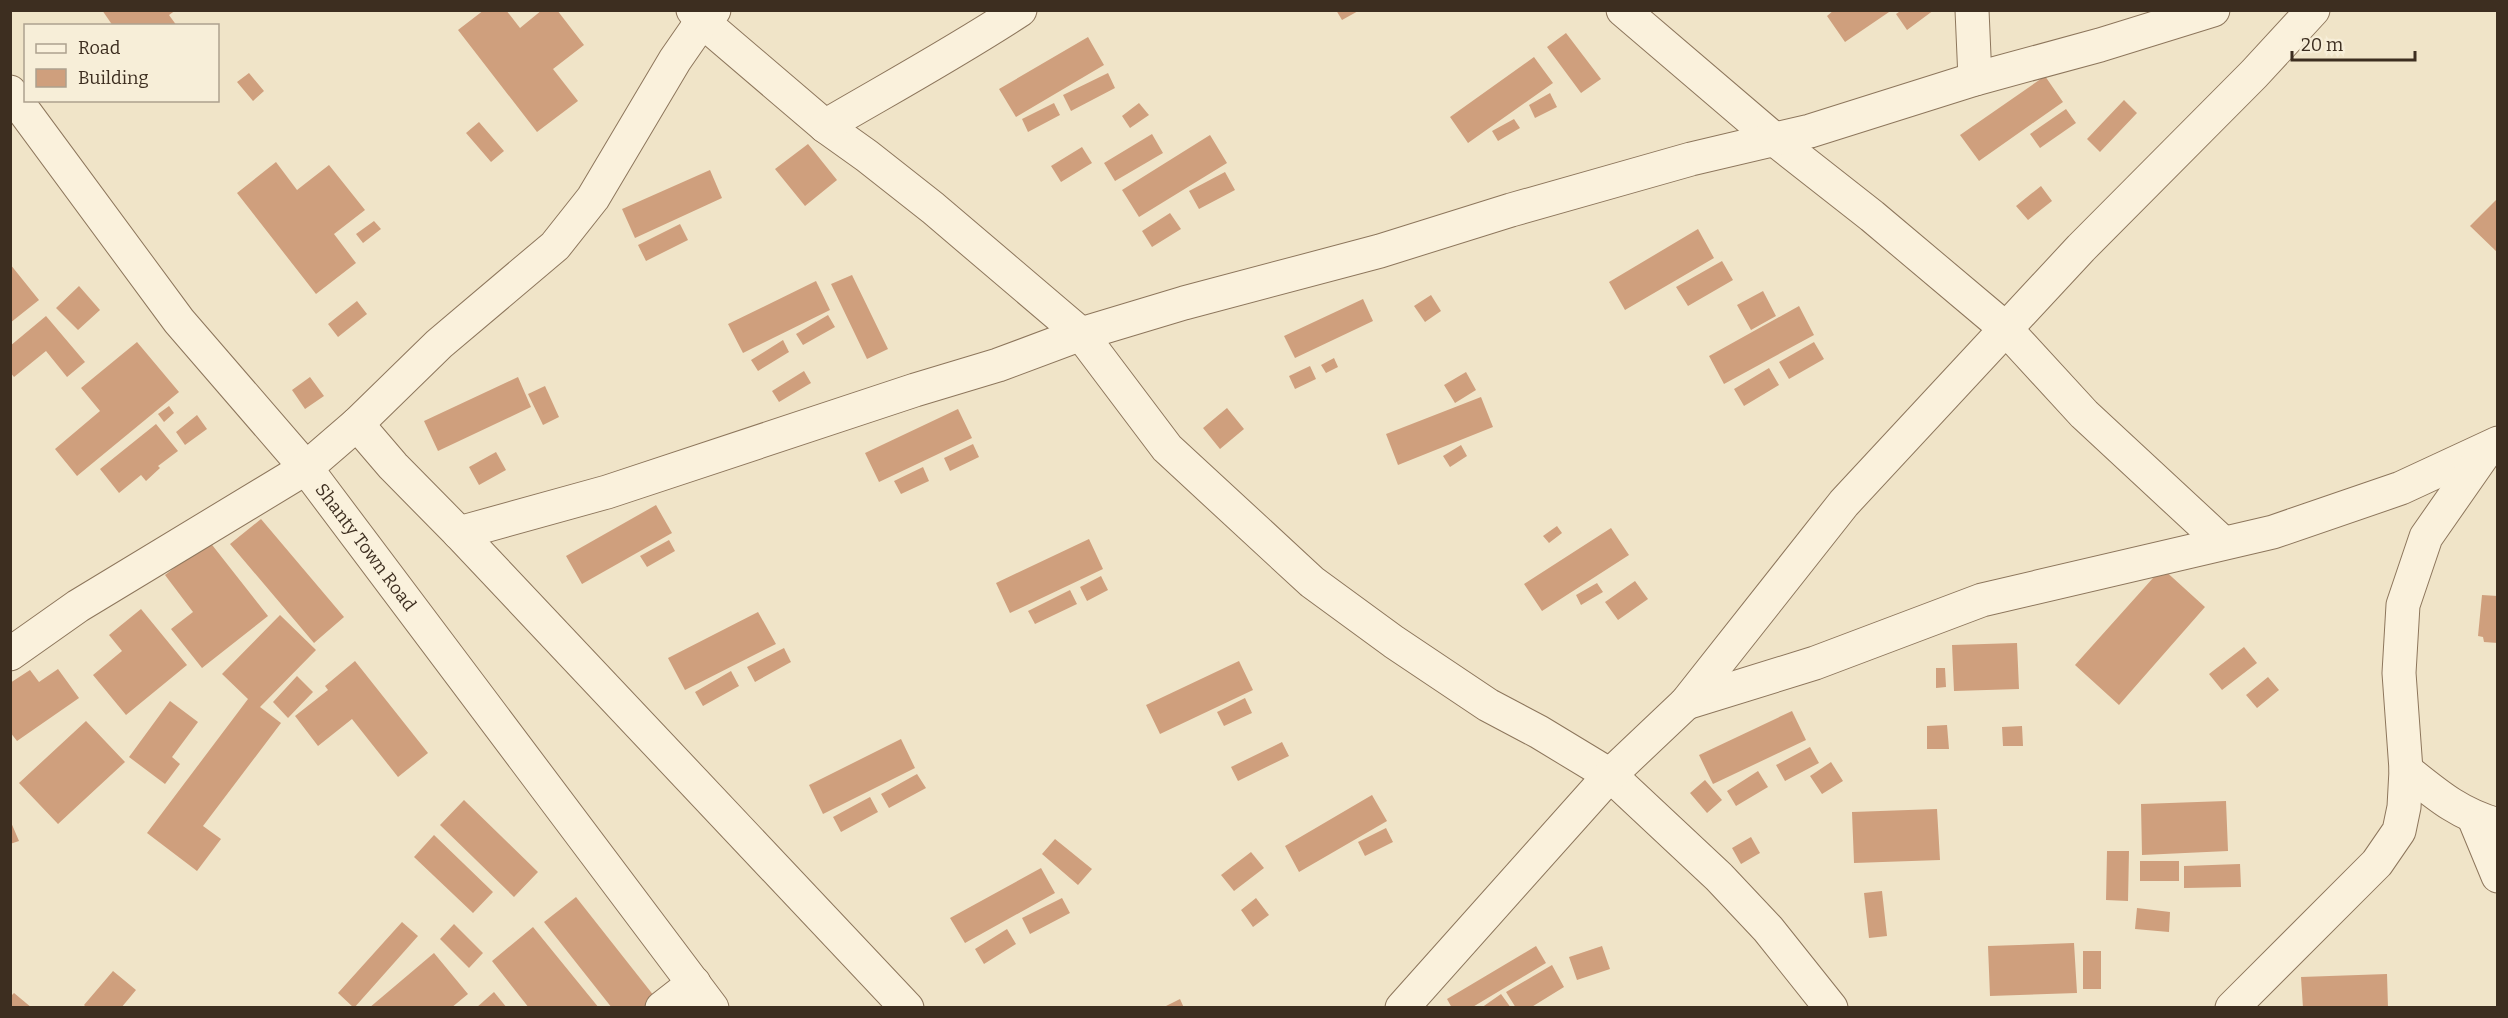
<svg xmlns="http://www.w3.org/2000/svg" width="2508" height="1018" font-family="Bitter,serif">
	<rect width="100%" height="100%" fill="#f0e4c8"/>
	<path fill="#cf9f7d" d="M102 10H176L169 15 177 26H113Z
		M484 10H506L520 28 542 10H557L584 45 553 69 578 101 537 132 458 30Z
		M1336 10H1360L1342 20Z
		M1834 10H1892L1845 42 1827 16Z
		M1902 10H1934L1907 30 1896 14Z
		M1566 33 1601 79 1581 93 1547 47Z
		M1088 37 1104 65 1016 117 999 89Z
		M1534 57 1553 83 1468 143 1450 117Z
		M249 73 264 91 253 101 237 82Z
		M1108 73 1115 88 1071 111 1063 95Z
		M2045 76 2063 102 1979 161 1960 135Z
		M1550 93 1557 107 1535 118 1529 105Z
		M2124 100 2137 113 2100 152 2087 139Z
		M1054 103 1060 115 1028 132 1022 119Z
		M1139 103 1149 115 1130 128 1122 116Z
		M2066 109 2076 123 2040 148 2030 134Z
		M1514 119 1520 128 1498 141 1492 131Z
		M479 122 504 151 491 162 466 133Z
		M1152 134 1163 153 1115 181 1104 163Z
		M1210 135 1227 163 1139 217 1122 190Z
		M808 144 837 180 805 206 775 169Z
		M1082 147 1092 163 1061 182 1051 166Z
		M276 162 297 190 329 165 365 210 334 234 356 263 316 294 237 193Z
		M710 170 722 198 635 238 622 209Z
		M1225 172 1235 190 1199 209 1189 191Z
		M2041 186 2052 201 2028 220 2016 206Z
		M2498 198V253L2470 226Z
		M1170 213 1181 229 1152 247 1142 231Z
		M374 221 381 229 363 243 356 234Z
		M680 224 688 240 646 261 638 245Z
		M1698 229 1714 258 1625 310 1609 282Z
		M1722 261 1733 280 1688 306 1676 287Z
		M10 264 39 300 10 323Z
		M852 275 888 349 867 359 831 284Z
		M816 281 830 310 743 353 728 324Z
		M79 286 100 310 78 330 56 308Z
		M1763 291 1776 316 1751 330 1737 305Z
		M1431 295 1441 311 1425 322 1414 306Z
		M1363 299 1373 321 1295 358 1284 336Z
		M357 301 367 314 338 337 328 324Z
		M1799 306 1814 335 1724 384 1709 356Z
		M828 315 835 327 803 345 796 334Z
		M46 316 85 362 67 377 46 351 14 377 10 372V346Z
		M783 340 789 352 758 371 751 360Z
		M137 342 179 392 77 476 55 449 100 411 81 388Z
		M1814 342 1824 359 1789 379 1779 362Z
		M1334 358 1338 367 1326 373 1321 365Z
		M1310 366 1316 379 1295 389 1289 376Z
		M1769 368 1779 385 1744 406 1734 389Z
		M804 371 811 383 779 402 772 391Z
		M1466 372 1476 390 1455 403 1444 385Z
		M310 377 324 396 305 409 292 390Z
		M518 377 531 407 438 451 424 421Z
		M545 386 559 417 543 425 528 394Z
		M1481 397 1493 427 1398 465 1386 434Z
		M169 406 174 413 164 422 158 414Z
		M1227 408 1244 429 1220 449 1203 428Z
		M958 409 972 438 879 482 865 453Z
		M197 415 207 429 185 445 176 432Z
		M156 424 178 451 158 466 160 468 146 481 141 475 119 493 100 469Z
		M973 444 979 457 950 471 944 458Z
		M1461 445 1467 456 1450 467 1443 456Z
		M496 452 506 470 479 485 469 467Z
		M923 467 929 481 901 494 894 481Z
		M656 505 672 533 582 584 566 556Z
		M261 519 344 617 314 643 230 544Z
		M1557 526 1562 533 1549 543 1543 536Z
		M1611 528 1629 555 1542 611 1524 584Z
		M1089 539 1103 569 1010 613 996 583Z
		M669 540 675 551 647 567 640 556Z
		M209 541 268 616 202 668 171 629 193 612 165 575Z
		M2162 568 2205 607 2119 705 2075 665Z
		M1101 576 1108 590 1087 601 1080 587Z
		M1635 581 1648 599 1618 620 1605 602Z
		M1597 583 1603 592 1581 605 1576 595Z
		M1070 590 1077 604 1035 624 1028 611Z
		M2482 595 2498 596V643L2484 642 2483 637 2478 636Z
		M141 609 187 665 126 715 93 675 122 651 109 635Z
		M758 612 776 644 685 690 668 658Z
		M280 615 316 650 260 707 281 723 203 826 221 839 197 871 147 833 248 699 222 674Z
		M2017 643 2019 689 1954 691 1952 645Z
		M2244 647 2257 663 2222 690 2209 674Z
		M784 648 791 662 755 682 747 667Z
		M355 661 428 753 398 777 352 719 318 746 295 716 328 690 325 686Z
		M1239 661 1253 690 1160 734 1146 705Z
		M1936 668H1945L1946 687 1936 688Z
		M58 669 79 698 17 741 10 732V683L30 670 39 682Z
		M731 671 739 686 703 706 695 692Z
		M297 676 313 692 288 718 273 702Z
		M2268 677 2279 690 2257 708 2246 695Z
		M1245 698 1252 713 1224 726 1217 712Z
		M170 701 198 722 172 757 180 764 165 784 129 757Z
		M1792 711 1806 740 1713 784 1699 755Z
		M86 721 125 762 58 824 19 783Z
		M1947 725 1949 749H1927V726Z
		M2022 726 2023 746H2003L2002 727Z
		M901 739 915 768 823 814 809 785Z
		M1282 742 1289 756 1238 781 1231 767Z
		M1810 747 1819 763 1785 781 1776 765Z
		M1831 762 1843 781 1822 794 1810 776Z
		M1758 771 1768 787 1736 806 1727 791Z
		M917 774 926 788 889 808 881 794Z
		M1705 780 1722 800 1707 813 1690 793Z
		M1372 795 1387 821 1299 872 1285 846Z
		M870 797 878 812 841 832 833 817Z
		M464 800 538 872 514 897 440 825Z
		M2226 801 2228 851 2142 855 2141 804Z
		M1937 809 1940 860 1854 863 1852 812Z
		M10 820 19 841 10 844Z
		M1386 828 1393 842 1365 856 1358 842Z
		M434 835 493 892 473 913 414 857Z
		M1751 837 1760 853 1741 864 1732 848Z
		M1055 839 1092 869 1078 885 1042 854Z
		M2107 851H2129L2128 901 2106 900Z
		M1251 852 1264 868 1234 891 1221 875Z
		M2140 861H2179V881H2140Z
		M2240 864 2241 887 2184 888V866Z
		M1041 868 1055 893 965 943 950 918Z
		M1882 891 1887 936 1869 938 1864 893Z
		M576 897 658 1001 650 1008H612L544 922Z
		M1062 898 1070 913 1030 934 1022 918Z
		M1256 898 1269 915 1253 927 1241 910Z
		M2137 908 2170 912 2169 932 2135 929Z
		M402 922 418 936 354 1008 338 993Z
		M454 924 483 953 469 968 440 939Z
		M533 927 599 1008H529L492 961Z
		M1007 929 1016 944 984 964 975 949Z
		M2074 943 2077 993 1990 996 1988 946Z
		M1536 946 1546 963 1471 1008H1452L1447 999Z
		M1602 946 1610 969 1577 980 1569 957Z
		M2083 951H2101V989H2083Z
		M434 953 468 994 451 1008H369Z
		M1552 965 1564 987 1530 1008H1516L1506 992Z
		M113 971 136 990 121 1008H87L84 1005Z
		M2387 974 2388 1008H2303L2301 977Z
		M494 992 507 1008H476Z
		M14 993 32 1008H10V997Z
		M1501 994 1511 1008H1481Z
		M1180 999 1184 1008H1162Z"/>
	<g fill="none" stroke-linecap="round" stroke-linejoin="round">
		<g stroke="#8d765c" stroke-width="35">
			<g id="minor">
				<path d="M693 10 702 21 825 126 867 156 933 208 1081 334 1167 448 1312 582 1394 642 1488 705 1539 732 1610 775 1719 877 1768 929 1831 1008"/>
				<path d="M1623 10 1774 139 1872 216 2005 328 2084 414 2223 543"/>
				<path d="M1972 10 1975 79"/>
				<path id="s1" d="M10 92 179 321 306 468 712 1008"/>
				<path d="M825 126C890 88 956 52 1020 10"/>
				<path d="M357 424 393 466 459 533 907 1008"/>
				<path d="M459 533 607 492 915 390 998 365 1081 334 1184 303 1380 251 1511 210 1691 159 1810 131 1975 79 2100 45 2213 10"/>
				<path d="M10 654 78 606 306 468 357 424 439 344 555 246 593 198 675 60 702 21 714 10"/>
				<path d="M1686 703 1815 663 1982 600 2273 532 2401 488 2498 443"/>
				<path d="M2406 770C2437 795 2459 814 2498 825"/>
				<path d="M2474 818 2498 876"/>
				<path d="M662 1008 694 983"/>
				<path d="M1402 1008 1610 775 1686 703 1844 503 2081 248 2254 74 2313 10"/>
				<path d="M2232 1008 2377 863 2399 831 2404 807 2406 770 2399 673 2403 605 2426 537 2486 451"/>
			</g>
		</g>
		<use href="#minor" stroke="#faf1dc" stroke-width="33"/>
	</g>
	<g text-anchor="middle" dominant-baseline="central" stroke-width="5" stroke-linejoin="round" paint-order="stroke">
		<g font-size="18" fill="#3d2e20" stroke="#f7eed8">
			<text stroke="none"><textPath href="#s1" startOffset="578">Shanty Town Road</textPath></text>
		</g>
	</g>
	<rect width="2508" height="1018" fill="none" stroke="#3d2e20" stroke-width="24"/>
	<rect x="24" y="24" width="195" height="78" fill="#f7eed8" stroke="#ada18e" stroke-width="1.5"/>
	<rect x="36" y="44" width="30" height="9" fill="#faf1dc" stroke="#ada18e" stroke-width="1.5"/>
	<text x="78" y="54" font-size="18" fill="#3d2e20">Road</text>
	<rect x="36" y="69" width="30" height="18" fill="#cf9f7d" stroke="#ada18e" stroke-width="1.5"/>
	<text x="78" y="84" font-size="18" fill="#3d2e20">Building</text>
	<path d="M2292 51v9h123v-9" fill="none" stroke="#3d2e20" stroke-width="3"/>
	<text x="2301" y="51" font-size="18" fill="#3d2e20" stroke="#f7eed8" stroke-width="4.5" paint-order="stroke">20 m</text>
</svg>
